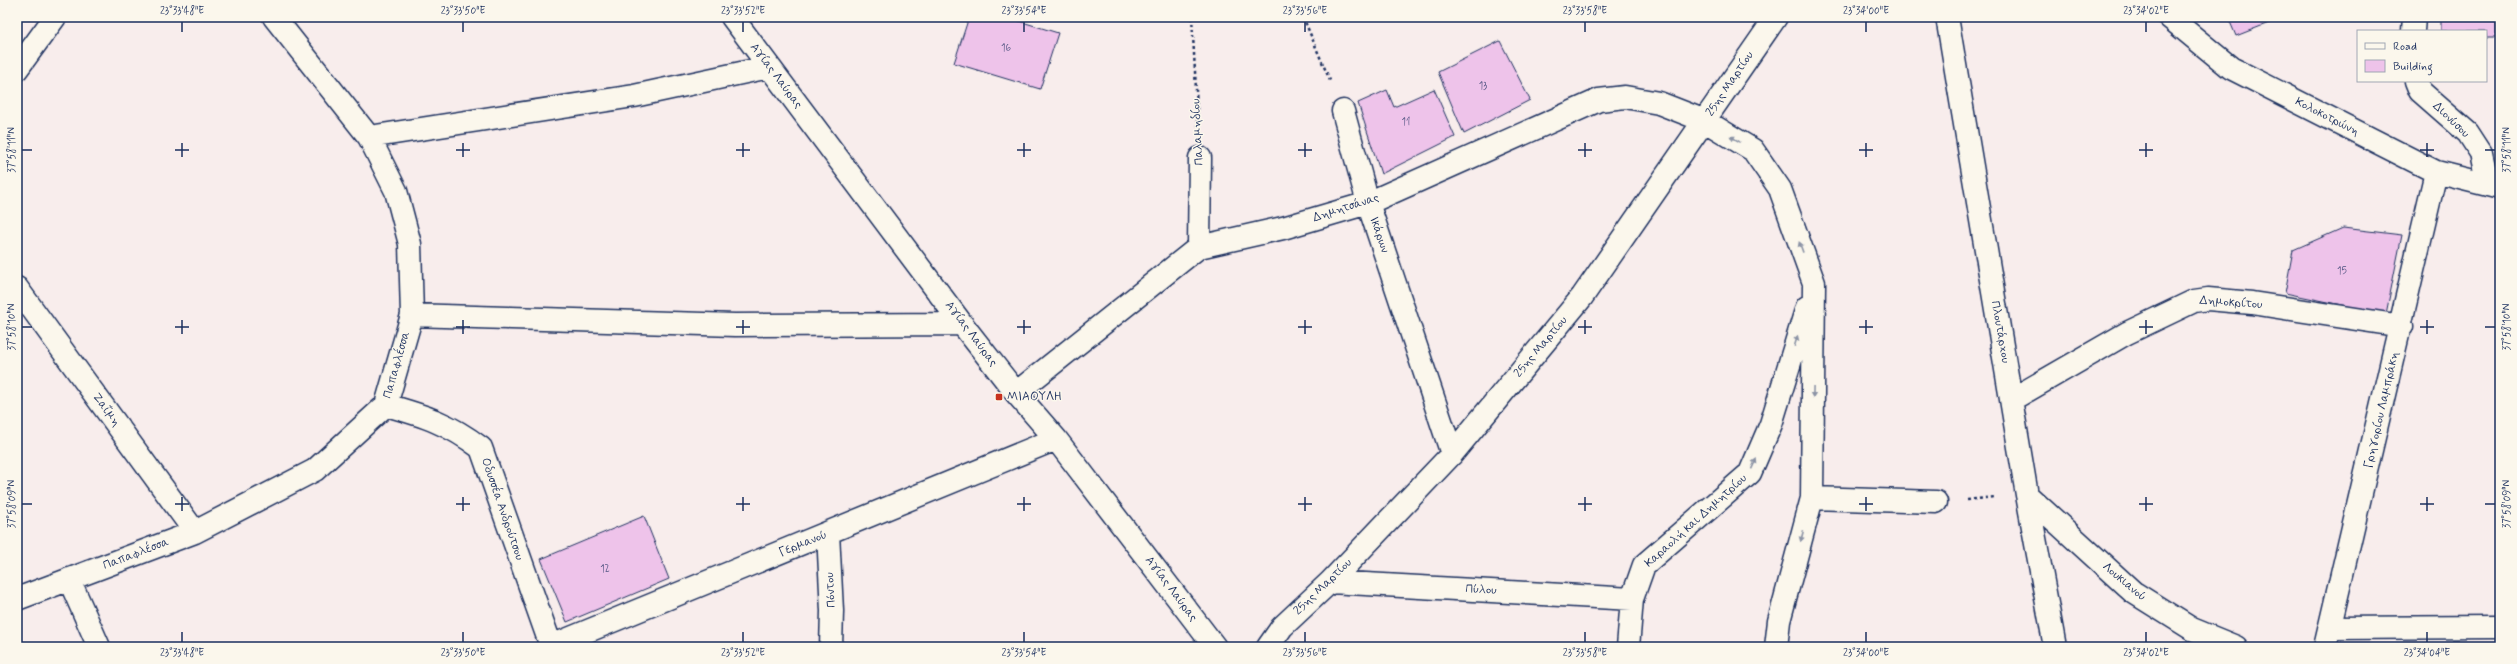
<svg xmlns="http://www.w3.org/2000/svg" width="2517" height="664" font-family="Mynerve,sans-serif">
	<rect width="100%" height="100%" fill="#f8edec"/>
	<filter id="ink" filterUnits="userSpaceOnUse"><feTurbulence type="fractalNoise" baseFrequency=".025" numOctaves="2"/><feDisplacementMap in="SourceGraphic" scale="8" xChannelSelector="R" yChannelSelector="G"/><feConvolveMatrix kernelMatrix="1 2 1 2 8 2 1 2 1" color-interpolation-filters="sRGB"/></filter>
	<g filter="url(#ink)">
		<path fill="#eec3ea" stroke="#1b2f5e" d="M969 17H1006L1058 33 1040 89 954 63Z
			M2228 17H2284L2236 36Z
			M2441 17H2496V38H2486V31H2441Z
			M1500 41 1530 100 1464 134 1438 72Z
			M1434 89 1455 137 1381 174 1358 103 1387 90 1394 107Z
			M2343 228 2402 235 2386 314 2285 293 2293 250Z
			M644 516 669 579 567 622 541 559Z"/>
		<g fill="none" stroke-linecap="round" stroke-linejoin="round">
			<g stroke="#1b2f5e" stroke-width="25">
				<path id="minor" d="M732 17 962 324 1016 393 1056 439 1215 647
					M1947 17 2027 495 2055 647
					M2169 17 2231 68 2436 172 2500 188
					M2413 31 2414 17
					M17 69 55 17
					M2416 81 2420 91 2468 133 2481 153 2488 185
					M1343 111 1368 203 1452 454
					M369 137 634 96 769 67
					M1199 247 1200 158
					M17 288 195 532
					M412 315 735 325 962 324
					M1016 393 1199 247 1283 228 1368 203 1599 100 1625 97 1659 103 1705 121 1753 150 1780 189 1814 283 1812 498 1779 621 1776 647
					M2011 400 2127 333 2194 301 2208 299 2252 303 2402 326
					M386 405C425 416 448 423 481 448L551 646
					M2027 495 2133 592 2192 629 2236 647
					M1812 498 1936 502
					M828 533 832 611 831 647
					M69 579 99 647
					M1330 582 1632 599
					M17 599 195 532 315 470 386 405 412 315 410 244 396 191 369 137 274 17
					M2331 628 2500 627
					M549 647 1056 439
					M1268 647 1282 627 1330 582 1452 454 1582 297 1776 17
					M1628 647 1632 599 1644 565 1750 473 1771 424 1807 307
					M2325 647 2436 172"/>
			</g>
			<path stroke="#1b2f5e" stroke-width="2.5" stroke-dasharray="3 3" stroke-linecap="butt" d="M1192 17 1198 126
				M1303 17 1331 83
				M1967 500 1995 497"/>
			<use href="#minor" stroke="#fbf7ec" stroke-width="22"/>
		</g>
		<defs><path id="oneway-solid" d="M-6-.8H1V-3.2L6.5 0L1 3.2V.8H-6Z"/></defs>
		<g fill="#8b93a5">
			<use href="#oneway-solid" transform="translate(1735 139) rotate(-149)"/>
			<use href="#oneway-solid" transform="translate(1801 247) rotate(-110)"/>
			<use href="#oneway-solid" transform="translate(1796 341) rotate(-73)"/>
			<use href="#oneway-solid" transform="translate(1813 392) rotate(91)"/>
			<use href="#oneway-solid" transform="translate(1754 464) rotate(-65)"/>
			<use href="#oneway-solid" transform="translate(1802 536) rotate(105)"/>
		</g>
	</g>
	<path fill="none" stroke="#1b2f5e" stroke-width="1.5" d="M182 22V32M463 22V32M743 22V32M1024 22V32M1305 22V32M1585 22V32M1866 22V32M2146 22V32M182 143V157M463 143V157M743 143V157M1024 143V157M1305 143V157M1585 143V157M1866 143V157M2146 143V157M2427 143V157M22 150H32M175 150H189M456 150H470M736 150H750M1017 150H1031M1298 150H1312M1578 150H1592M1859 150H1873M2139 150H2153M2420 150H2434M2485 150H2495M182 320V334M463 320V334M743 320V334M1024 320V334M1305 320V334M1585 320V334M1866 320V334M2146 320V334M2427 320V334M22 327H32M175 327H189M456 327H470M736 327H750M1017 327H1031M1298 327H1312M1578 327H1592M1859 327H1873M2139 327H2153M2420 327H2434M2485 327H2495M182 497V511M463 497V511M743 497V511M1024 497V511M1305 497V511M1585 497V511M1866 497V511M2146 497V511M2427 497V511M22 504H32M175 504H189M456 504H470M736 504H750M1017 504H1031M1298 504H1312M1578 504H1592M1859 504H1873M2139 504H2153M2420 504H2434M2485 504H2495M182 632V642M463 632V642M743 632V642M1024 632V642M1305 632V642M1585 632V642M1866 632V642M2146 632V642M2427 632V642"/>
	<rect fill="#c8321e" stroke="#fbf7ec" stroke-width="1.5" x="995" y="393" width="8" height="8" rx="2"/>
	<g text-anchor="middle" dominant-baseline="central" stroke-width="3" stroke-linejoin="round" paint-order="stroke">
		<g font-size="10" fill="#505481">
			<text x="1006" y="48">16</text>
			<text x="1483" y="86">13</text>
			<text x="1406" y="122">11</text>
			<text x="2342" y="271">15</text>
			<text x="605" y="569">12</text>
		</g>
		<g font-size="12" fill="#1b2f5e" stroke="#fbf7ec">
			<text transform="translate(776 76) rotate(53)">Αγίας Λαύρας</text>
			<text transform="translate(1730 84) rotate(-56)">25ης Μαρτίου</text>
			<text transform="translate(2327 117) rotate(27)">Κολοκοτρώνη</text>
			<text transform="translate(2451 120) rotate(44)">Διονύσου</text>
			<text transform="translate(1198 132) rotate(-93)">Παλαμηδίου</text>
			<text transform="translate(1346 208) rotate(-18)">Δημητσάνας</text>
			<text transform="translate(1379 235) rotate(71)">Ικάρων</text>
			<text transform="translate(2231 303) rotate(4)">Δημοκρίτου</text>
			<text transform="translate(2000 332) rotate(80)">Πλουτάρχου</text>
			<text transform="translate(971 334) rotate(53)">Αγίας Λαύρας</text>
			<text transform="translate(1541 347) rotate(-50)">25ης Μαρτίου</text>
			<text transform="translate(397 365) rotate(-74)">Παπαφλέσσα</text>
			<text transform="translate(106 410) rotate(54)">Ζαΐμη</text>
			<text transform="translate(2382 410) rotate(-77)">Γρηγορίου Λαμπράκη</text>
			<text transform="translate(502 509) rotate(71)">Οδυσσέα Ανδρούτσου</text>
			<text transform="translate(1696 521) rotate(-42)">Καραολή και Δημητρίου</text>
			<text transform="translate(803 544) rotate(-22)">Γερμανού</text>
			<text transform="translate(136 554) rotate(-21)">Παπαφλέσσα</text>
			<text transform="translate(2124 582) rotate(40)">Λουκιανού</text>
			<text transform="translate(1323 587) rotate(-44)">25ης Μαρτίου</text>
			<text transform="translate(1171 589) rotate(53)">Αγίας Λαύρας</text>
			<text transform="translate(831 590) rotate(-93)">Πόντου</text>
			<text transform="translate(1481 590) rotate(3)">Πύλου</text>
		</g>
		<g font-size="12" fill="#1b2f5e" stroke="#fbf7ec" text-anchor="start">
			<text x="1007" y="397">ΜΙΑΟΥΛΗ</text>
		</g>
	</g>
	<rect width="2517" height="664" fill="none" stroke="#fbf7ec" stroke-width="44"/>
	<rect x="2357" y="30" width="130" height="52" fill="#fbf7ec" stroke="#a1a7b3"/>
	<rect x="2365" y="43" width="20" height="6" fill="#fbf7ec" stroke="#a1a7b3"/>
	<text x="2393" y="50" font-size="12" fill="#1b2f5e">Road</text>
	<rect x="2365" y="60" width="20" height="12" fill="#eec3ea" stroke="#a1a7b3"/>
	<text x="2393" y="70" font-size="12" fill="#1b2f5e">Building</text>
	<rect x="22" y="22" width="2473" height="620" fill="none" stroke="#1b2f5e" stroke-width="1.5"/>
	<g font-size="10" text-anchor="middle" fill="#1b2f5e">
		<text x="182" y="14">23°33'48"E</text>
		<text x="463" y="14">23°33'50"E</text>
		<text x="743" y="14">23°33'52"E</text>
		<text x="1024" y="14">23°33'54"E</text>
		<text x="1305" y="14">23°33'56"E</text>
		<text x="1585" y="14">23°33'58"E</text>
		<text x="1866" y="14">23°34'00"E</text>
		<text x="2146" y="14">23°34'02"E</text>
		<text transform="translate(11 150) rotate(-90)" y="4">37°58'11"N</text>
		<text transform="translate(2506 150) rotate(-90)" y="4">37°58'11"N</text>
		<text transform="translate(11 327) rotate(-90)" y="4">37°58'10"N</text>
		<text transform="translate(2506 327) rotate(-90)" y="4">37°58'10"N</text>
		<text transform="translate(11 504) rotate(-90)" y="4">37°58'09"N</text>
		<text transform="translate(2506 504) rotate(-90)" y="4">37°58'09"N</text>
		<text x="182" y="656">23°33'48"E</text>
		<text x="463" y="656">23°33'50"E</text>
		<text x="743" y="656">23°33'52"E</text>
		<text x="1024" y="656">23°33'54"E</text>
		<text x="1305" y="656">23°33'56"E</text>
		<text x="1585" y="656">23°33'58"E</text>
		<text x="1866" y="656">23°34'00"E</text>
		<text x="2146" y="656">23°34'02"E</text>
		<text x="2427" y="656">23°34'04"E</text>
	</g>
</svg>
